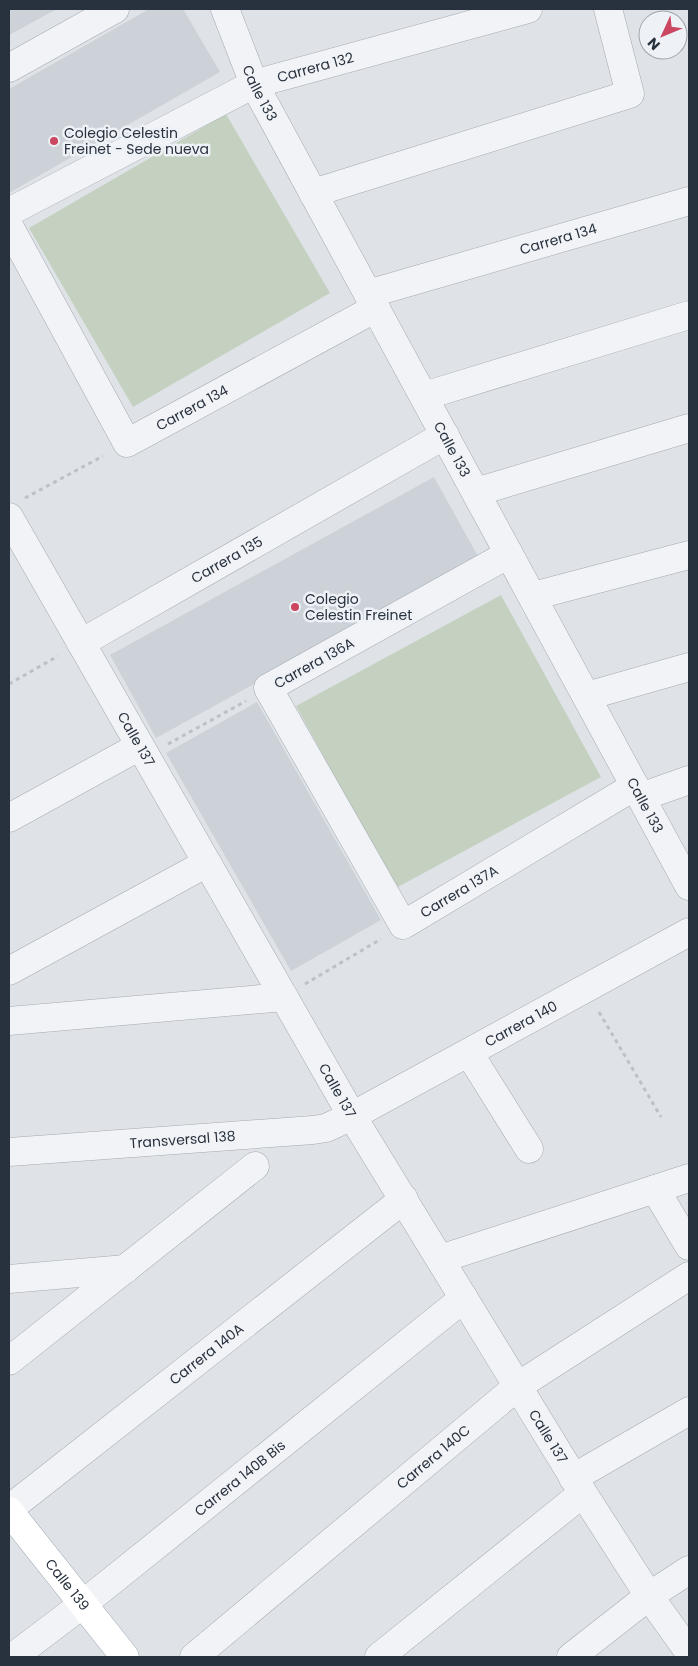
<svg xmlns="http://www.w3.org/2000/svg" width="698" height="1666" font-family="Poppins,sans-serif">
	<rect width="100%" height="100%" fill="#dfe3e8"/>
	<path fill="#cdd2d9" d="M9 9H57L9 35Z
		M149 9H183L220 72 9 193V89Z
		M434 477 480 560 156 738 110 655Z
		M257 702 381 920 291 971 166 753Z"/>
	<path fill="#c5d1c0" d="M226 114 330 293 133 407 29 228Z
		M501 595 601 777 396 888 296 706Z"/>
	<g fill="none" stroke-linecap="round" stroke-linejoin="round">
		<g stroke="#a4aab2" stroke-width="29">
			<g id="minor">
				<path id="s1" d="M225 9 254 84 689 886"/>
				<path d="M9 68 115 9"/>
				<path d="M313 193 630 94 608 9"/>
				<path id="s2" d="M9 212 254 84 528 9"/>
				<path id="s3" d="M9 226 127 443 376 308"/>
				<path id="s4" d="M368 294 689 201"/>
				<path d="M424 396 689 315"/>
				<path d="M476 492 689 428"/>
				<path id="s5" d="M9 517 352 1116 583 1493 649 1596 689 1652"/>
				<path id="s6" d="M509 554 268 688 403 925 635 786"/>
				<path d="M533 596 689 555"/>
				<path id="s7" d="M81 643 445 435"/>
				<path d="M587 696 689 667"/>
				<path d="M641 797 689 780"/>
				<path d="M9 818 140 746"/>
				<path d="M9 971 207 863"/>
				<path d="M9 1021 284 997"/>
				<path d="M469 1053 529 1149"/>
				<path id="s8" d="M9 1152 313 1130 326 1128 352 1116 689 932"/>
				<path d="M655 1189 689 1246"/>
				<path d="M440 1259 689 1178"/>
				<path d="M9 1279 126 1269"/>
				<path d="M9 1361 255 1166"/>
				<path d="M573 1478 689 1411"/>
				<path id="s9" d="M9 1509 404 1199"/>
				<path id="s10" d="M13 1657 83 1604 464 1298"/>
				<path id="s11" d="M194 1657 518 1386 689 1276"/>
				<path d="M379 1657 583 1493"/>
				<path d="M571 1657 649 1596 689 1570"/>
			</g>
		</g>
		<g stroke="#9ea8b3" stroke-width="29">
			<g id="major">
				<path id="s12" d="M9 1511 125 1657"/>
			</g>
		</g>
		<path stroke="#bdc1c6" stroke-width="3" stroke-dasharray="4 4" stroke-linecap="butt" d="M25 498 103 456
			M9 684 58 656
			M168 744 246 701
			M305 984 381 939
			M599 1012 661 1117"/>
		<use href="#minor" stroke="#f1f3f6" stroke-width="28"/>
		<use href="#major" stroke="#fff" stroke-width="28"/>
	</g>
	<g fill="#ca4661" stroke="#eef1f5" stroke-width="2">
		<circle cx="54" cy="141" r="5"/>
		<circle cx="295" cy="607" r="5"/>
	</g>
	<g text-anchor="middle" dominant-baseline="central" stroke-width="5" stroke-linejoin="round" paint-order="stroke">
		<g font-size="14" fill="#28313e" stroke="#eef1f5">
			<text stroke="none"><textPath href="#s2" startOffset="340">Carrera 132</textPath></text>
			<text stroke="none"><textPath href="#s1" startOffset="91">Calle 133</textPath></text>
			<text stroke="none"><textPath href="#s4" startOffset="198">Carrera 134</textPath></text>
			<text stroke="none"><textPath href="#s3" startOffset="321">Carrera 134</textPath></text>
			<text stroke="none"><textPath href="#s1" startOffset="496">Calle 133</textPath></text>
			<text stroke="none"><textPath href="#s7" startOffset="168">Carrera 135</textPath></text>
			<text transform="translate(314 663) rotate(-29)">Carrera 136A</text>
			<text stroke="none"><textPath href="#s5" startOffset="256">Calle 137</textPath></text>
			<text stroke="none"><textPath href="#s1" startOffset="901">Calle 133</textPath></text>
			<text stroke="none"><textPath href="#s6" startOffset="614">Carrera 137A</textPath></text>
			<text stroke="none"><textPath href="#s8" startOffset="539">Carrera 140</textPath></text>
			<text stroke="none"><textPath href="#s5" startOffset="661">Calle 137</textPath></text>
			<text stroke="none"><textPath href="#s8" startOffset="174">Transversal 138</textPath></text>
			<text stroke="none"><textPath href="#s9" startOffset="251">Carrera 140A</textPath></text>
			<text stroke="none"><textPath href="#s5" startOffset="1066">Calle 137</textPath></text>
			<text stroke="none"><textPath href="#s11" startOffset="312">Carrera 140C</textPath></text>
			<text stroke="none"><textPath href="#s10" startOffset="289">Carrera 140B Bis</textPath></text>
			<text stroke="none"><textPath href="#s12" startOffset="94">Calle 139</textPath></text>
		</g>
		<g font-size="14" fill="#28313e" stroke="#eef1f5" text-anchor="start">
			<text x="64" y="133">Colegio Celestin<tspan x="64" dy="16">Freinet - Sede nueva</tspan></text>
			<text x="305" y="599">Colegio<tspan x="305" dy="16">Celestin Freinet</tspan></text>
		</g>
	</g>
	<rect width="698" height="1666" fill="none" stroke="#28313e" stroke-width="20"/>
	<g transform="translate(663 35) rotate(226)"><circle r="24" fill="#eef1f5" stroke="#9fa4ac"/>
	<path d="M0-4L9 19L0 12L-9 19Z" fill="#ca4661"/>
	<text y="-8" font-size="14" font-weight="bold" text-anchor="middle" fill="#28313e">N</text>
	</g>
</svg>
